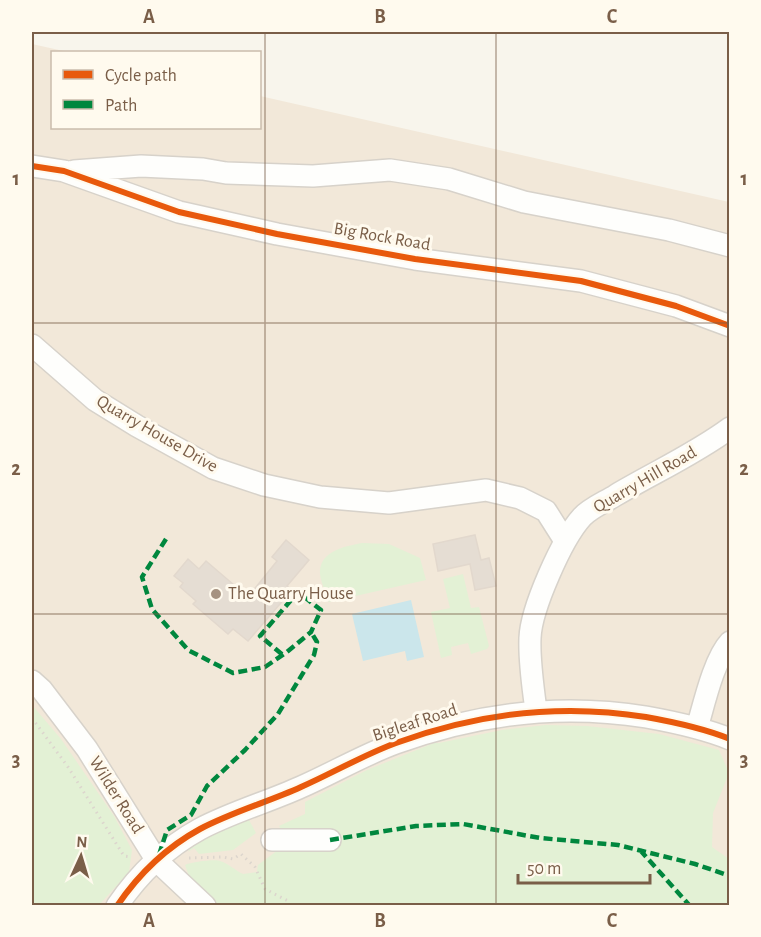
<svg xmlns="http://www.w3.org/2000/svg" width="761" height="937" font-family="'Alegreya Sans',sans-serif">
	<rect width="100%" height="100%" fill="#f8f5ec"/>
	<path fill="#f2e8d9" d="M32 44 68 52H52V128H260V96L729 202V905L32 906Z"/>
	<path fill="#e3f1d5" d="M362 543 389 544 420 558 426 580 329 602C326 593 319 579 320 570 322 550 347 546 362 543Z
		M463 574 471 608 479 607 489 646 487 649 471 654 468 643 451 647 452 655 441 658 431 612 450 608 443 579Z
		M32 705 61 739 114 816 132 850 129 872 99 905H32Z
		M546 725 587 726 659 734 719 750 729 773 713 813 712 847 729 859V905H218L190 879 185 865C191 862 215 859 220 861 228 863 236 871 243 874L257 872 258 865 282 847V830L279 826 305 814V802L367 770 434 743H439L502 730Z
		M249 820 256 833 233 850 199 854 194 848 188 852 195 840Z"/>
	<path fill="#cbe6eb" d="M411 600 424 657 407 661 405 651 363 661 352 614Z"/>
	<path fill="#e5ddd3" stroke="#e2d8cd" stroke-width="1.5" d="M475 535 481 560 489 558 496 586 475 590 470 564 438 571 433 544Z
		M286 540 309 560 287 586 292 590 248 641 233 629 228 634 193 604 196 601 180 587 183 583 174 576 188 559 199 569 206 561 248 597 277 561 272 557Z"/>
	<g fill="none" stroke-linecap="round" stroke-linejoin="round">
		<g stroke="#d7d2ca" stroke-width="24">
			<path id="minor" d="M32 166 64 171 179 212 277 234 415 259 581 281 676 306 730 326
				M74 171 141 166 203 169 226 173 313 176 390 170 449 179 524 202 669 230 730 246
				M32 345 95 400 137 426 213 468 264 485 320 497 389 503 486 490 520 498 546 511 565 541
				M32 681 42 690 87 749 157 861 205 906
				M536 711C533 686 529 662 530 638 531 609 562 539 582 517 590 508 605 502 616 495 653 473 695 454 730 428
				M697 728C704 704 714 659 730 642
				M272 840H330
				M117 906C138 875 167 847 200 829 232 812 268 802 301 787 333 773 363 755 396 743 478 713 559 703 646 717 674 722 703 728 730 739"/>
		</g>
		<path stroke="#dcd5cd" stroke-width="3" stroke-dasharray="1.5 4.5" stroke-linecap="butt" d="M32 718 68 767 124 856 132 857
			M189 858 223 857 233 859 241 854 255 867 265 889 288 901"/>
		<use href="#minor" stroke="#fefefc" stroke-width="21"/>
		<path stroke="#00873e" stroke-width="4.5" stroke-dasharray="9 4.5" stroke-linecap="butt" d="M166 539 142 577 152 609 188 650 233 673 265 667 287 652 311 632 321 610 298 592 260 636 283 655
			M330 840 416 826 463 824 540 838 618 845 695 864 730 876
			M640 850 690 906
			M159 855 167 830 191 815 207 786 245 750 278 714 314 655 317 642 311 632"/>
		<g stroke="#fffaee" stroke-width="10">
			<path id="cycleway" d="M32 166 64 171 179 212 277 234 415 259 581 281 676 306 730 326
				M117 906C138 875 167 847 200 829 232 812 268 802 301 787 333 773 363 755 396 743 478 713 559 703 646 717 674 722 703 728 730 739"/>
		</g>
		<use href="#cycleway" stroke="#e8590c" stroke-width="6"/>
	</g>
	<path fill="none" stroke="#7a5e48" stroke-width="1.5" stroke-opacity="0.55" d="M265 32V906M496 32V906M32 323H730M32 614H730"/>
	<circle fill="#a69381" stroke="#fffaee" stroke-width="2" cx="216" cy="594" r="6"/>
	<g text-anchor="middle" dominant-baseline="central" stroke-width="6" stroke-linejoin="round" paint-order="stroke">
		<g font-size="18" fill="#7a5e48" stroke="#fffaee">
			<text transform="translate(382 237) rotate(10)">Big Rock Road</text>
			<text transform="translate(157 434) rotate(30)">Quarry House Drive</text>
			<text transform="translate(645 480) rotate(-30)">Quarry Hill Road</text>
			<text transform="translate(415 723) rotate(-18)">Bigleaf Road</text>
			<text transform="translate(116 795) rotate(58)">Wilder Road</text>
		</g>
		<g font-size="18" fill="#7a5e48" stroke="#fffaee" text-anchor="start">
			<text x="228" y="594">The Quarry House</text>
		</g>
	</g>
	<rect width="761" height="937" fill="none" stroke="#fffaee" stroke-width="66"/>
	<rect x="51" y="51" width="210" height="78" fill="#fffaee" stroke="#cabcac" stroke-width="1.5"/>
	<rect x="63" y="70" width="30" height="9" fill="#e8590c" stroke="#cabcac" stroke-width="1.5"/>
	<text x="105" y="81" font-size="18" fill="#7a5e48">Cycle path</text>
	<rect x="63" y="100" width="30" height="9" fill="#00873e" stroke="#cabcac" stroke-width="1.5"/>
	<text x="105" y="111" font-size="18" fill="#7a5e48">Path</text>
	<g transform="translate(81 856) rotate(4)" stroke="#fffaee" stroke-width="4.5" paint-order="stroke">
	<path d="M0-4.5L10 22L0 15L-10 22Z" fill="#7a5e48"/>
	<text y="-9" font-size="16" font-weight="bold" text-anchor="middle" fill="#7a5e48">N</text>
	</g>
	<path d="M518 874v9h132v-9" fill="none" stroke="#7a5e48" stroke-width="3"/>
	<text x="527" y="874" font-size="18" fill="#7a5e48" stroke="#fffaee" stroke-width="4.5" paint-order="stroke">50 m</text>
	<rect x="33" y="33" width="695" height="871" fill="none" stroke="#7a5e48" stroke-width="2"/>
	<g font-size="20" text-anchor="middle" font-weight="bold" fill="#7a5e48">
		<text x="149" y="23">A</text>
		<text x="380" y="23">B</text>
		<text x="612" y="23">C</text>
		<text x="16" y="185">1</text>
		<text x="744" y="185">1</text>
		<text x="16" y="475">2</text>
		<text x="744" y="475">2</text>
		<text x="16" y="766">3</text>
		<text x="744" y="766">3</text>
		<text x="149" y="927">A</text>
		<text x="380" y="927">B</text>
		<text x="612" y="927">C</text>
	</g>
</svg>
